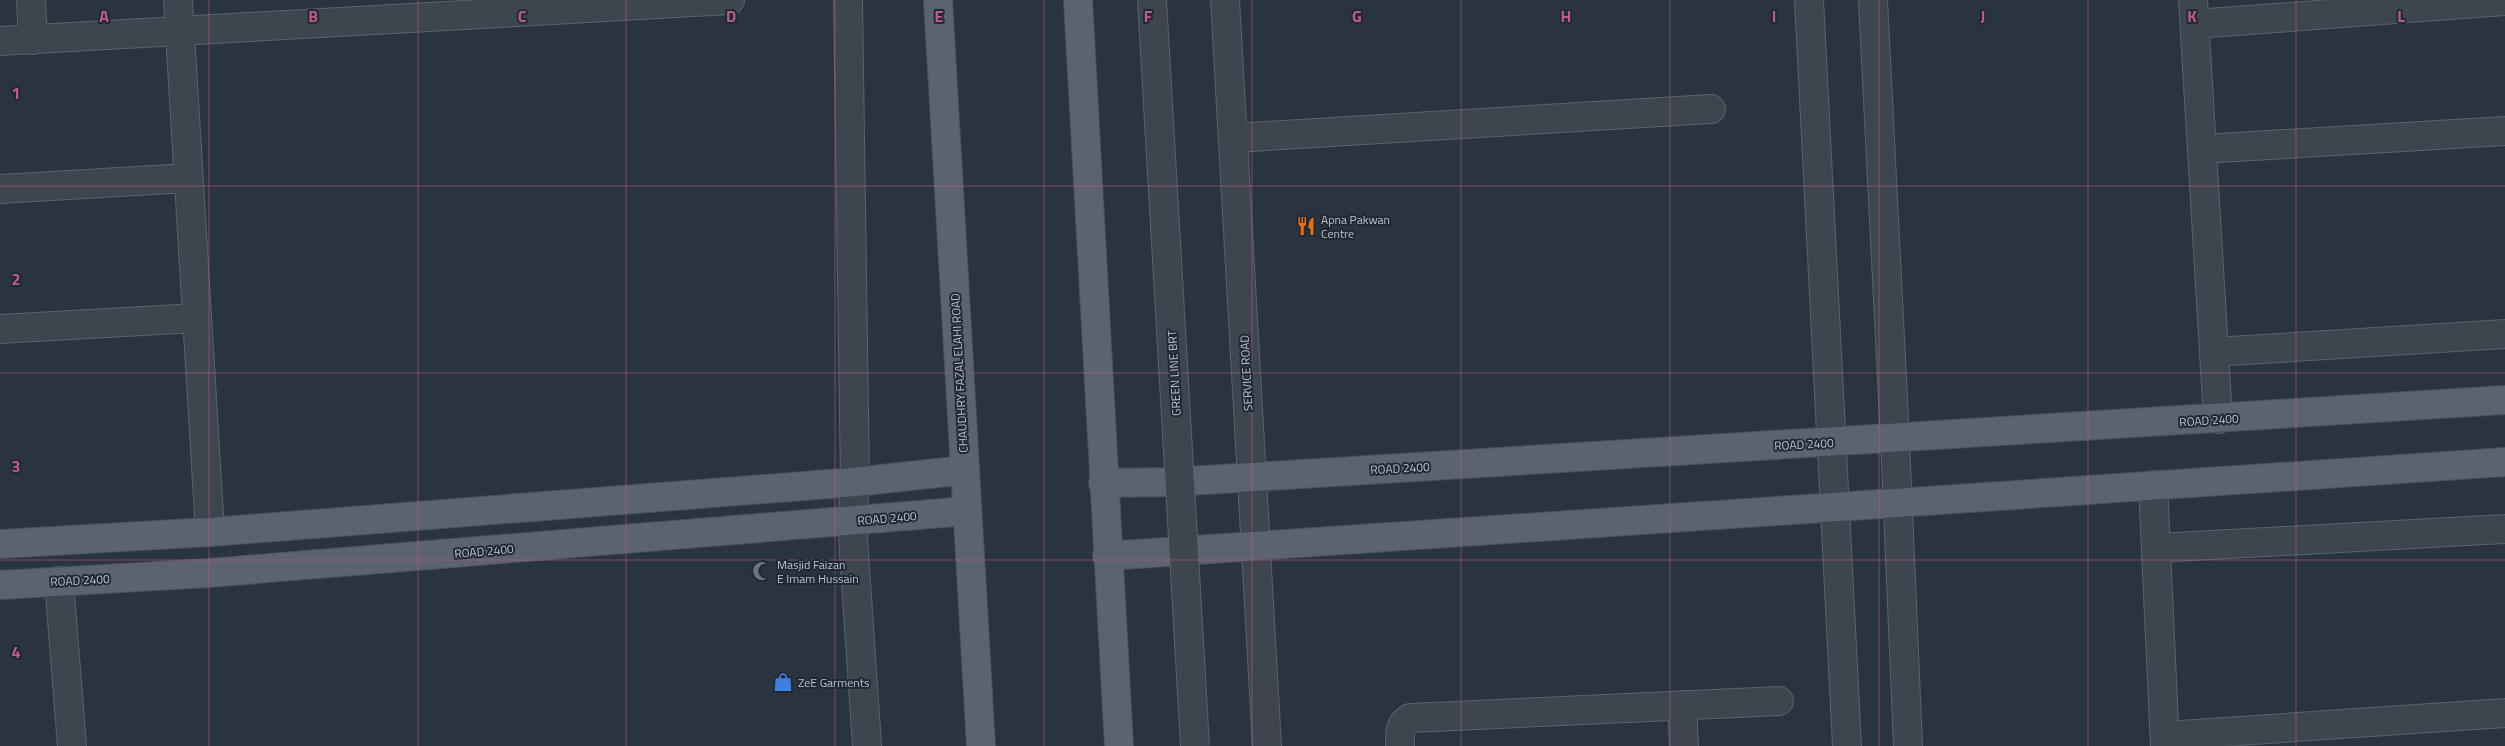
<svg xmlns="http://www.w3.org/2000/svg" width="2505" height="746" font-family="'Titillium Web',sans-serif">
	<rect width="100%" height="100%" fill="#29343e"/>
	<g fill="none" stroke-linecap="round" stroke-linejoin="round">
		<g stroke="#5a636c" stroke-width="30">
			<path id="minor" d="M31 0 33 40
				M178 0 210 532
				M848 0 855 482 852 522 867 746
				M1225 0 1267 746
				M1809 0 1847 746
				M1873 0 1895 439 1908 746
				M2193 0 2218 419
				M2195 24 2505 1
				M0 41 730 0
				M1233 138 1711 109
				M2202 149 2505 131
				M0 189 188 178
				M0 329 196 318
				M2214 352 2505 334
				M2153 485 2165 746
				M2156 548 2505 529
				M59 581 72 746
				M1682 705 1684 746
				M2165 736 2505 713
				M1400 746C1400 733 1399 725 1410 718L1779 701"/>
		</g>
		<g stroke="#49515b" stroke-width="30">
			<path id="major" d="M938 0 981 746
				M1078 0 1119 746
				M1103 483 1172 482 2505 400
				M0 544 210 532 855 482 965 470
				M1107 556 2505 462
				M0 585 209 573 967 511"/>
		</g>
		<use href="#minor" stroke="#3d454e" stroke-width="28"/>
		<use href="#major" stroke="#5b646e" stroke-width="28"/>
		<g stroke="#5a636c" stroke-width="30" stroke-linecap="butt">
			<path id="minor-bridge" d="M1152 0 1195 746"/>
		</g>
		<use href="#minor-bridge" stroke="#3d454e" stroke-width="28"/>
	</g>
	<path fill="none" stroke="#be5b87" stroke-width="1" stroke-opacity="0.55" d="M209 0V746M418 0V746M626 0V746M835 0V746M1044 0V746M1252 0V746M1461 0V746M1670 0V746M1879 0V746M2088 0V746M2296 0V746M0 186H2505M0 373H2505M0 560H2505"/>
	<defs>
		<g id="restaurant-bare" transform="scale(1.5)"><path d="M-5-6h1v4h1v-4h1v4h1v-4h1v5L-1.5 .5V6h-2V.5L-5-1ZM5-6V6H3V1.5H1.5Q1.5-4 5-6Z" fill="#e8710a" stroke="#212a34" stroke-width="2.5" paint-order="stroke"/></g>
		<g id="mosque-bare" transform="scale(1.5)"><path d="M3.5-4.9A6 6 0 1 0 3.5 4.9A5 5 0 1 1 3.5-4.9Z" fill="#6b7280" stroke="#212a34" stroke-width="2.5" paint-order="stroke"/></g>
		<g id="shop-bare" transform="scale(1.5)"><path d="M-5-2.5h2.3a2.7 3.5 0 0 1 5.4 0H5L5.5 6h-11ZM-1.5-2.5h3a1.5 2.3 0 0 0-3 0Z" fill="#3f7fe0" stroke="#212a34" stroke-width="2.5" paint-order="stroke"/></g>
	</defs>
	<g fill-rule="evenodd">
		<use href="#restaurant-bare" x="1306" y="226"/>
		<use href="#mosque-bare" x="762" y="571"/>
		<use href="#shop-bare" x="783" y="682"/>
	</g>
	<g text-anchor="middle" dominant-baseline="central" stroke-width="4" stroke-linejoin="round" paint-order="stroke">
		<g font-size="12" fill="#b9c0c9" stroke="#212a34" text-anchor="start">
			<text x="1321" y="219">Apna Pakwan<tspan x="1321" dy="14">Centre</tspan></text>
			<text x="777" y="564">Masjid Faizan<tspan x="777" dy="14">E Imam Hussain</tspan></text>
			<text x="798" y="682">ZeE Garments</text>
		</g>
		<g font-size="12" fill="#b9c0c9" stroke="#212a34">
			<text transform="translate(959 373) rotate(-93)">CHAUDHRY FAZAL ELAHI ROAD</text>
			<text transform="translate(1174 373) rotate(-93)">GREEN LINE BRT</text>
			<text transform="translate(1246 373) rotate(-93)">SERVICE ROAD</text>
			<text transform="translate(2209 420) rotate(-4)">ROAD 2400</text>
			<text transform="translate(1804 444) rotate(-3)">ROAD 2400</text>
			<text transform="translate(1400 468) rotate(-3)">ROAD 2400</text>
			<text transform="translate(887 518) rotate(-5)">ROAD 2400</text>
			<text transform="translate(484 551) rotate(-5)">ROAD 2400</text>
			<text transform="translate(80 580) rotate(-3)">ROAD 2400</text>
		</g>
	</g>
	<g font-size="16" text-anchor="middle" font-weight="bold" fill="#be5b87" stroke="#212a34" stroke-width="4" stroke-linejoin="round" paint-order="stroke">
		<text x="104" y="22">A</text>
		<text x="313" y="22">B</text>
		<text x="522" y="22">C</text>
		<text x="731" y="22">D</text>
		<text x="939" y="22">E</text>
		<text x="1148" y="22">F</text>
		<text x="1357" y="22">G</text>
		<text x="1566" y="22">H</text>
		<text x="1774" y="22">I</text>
		<text x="1983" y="22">J</text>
		<text x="2192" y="22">K</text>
		<text x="2401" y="22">L</text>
		<text x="16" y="99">1</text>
		<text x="16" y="285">2</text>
		<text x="16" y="472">3</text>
		<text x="16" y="658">4</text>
	</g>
</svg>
